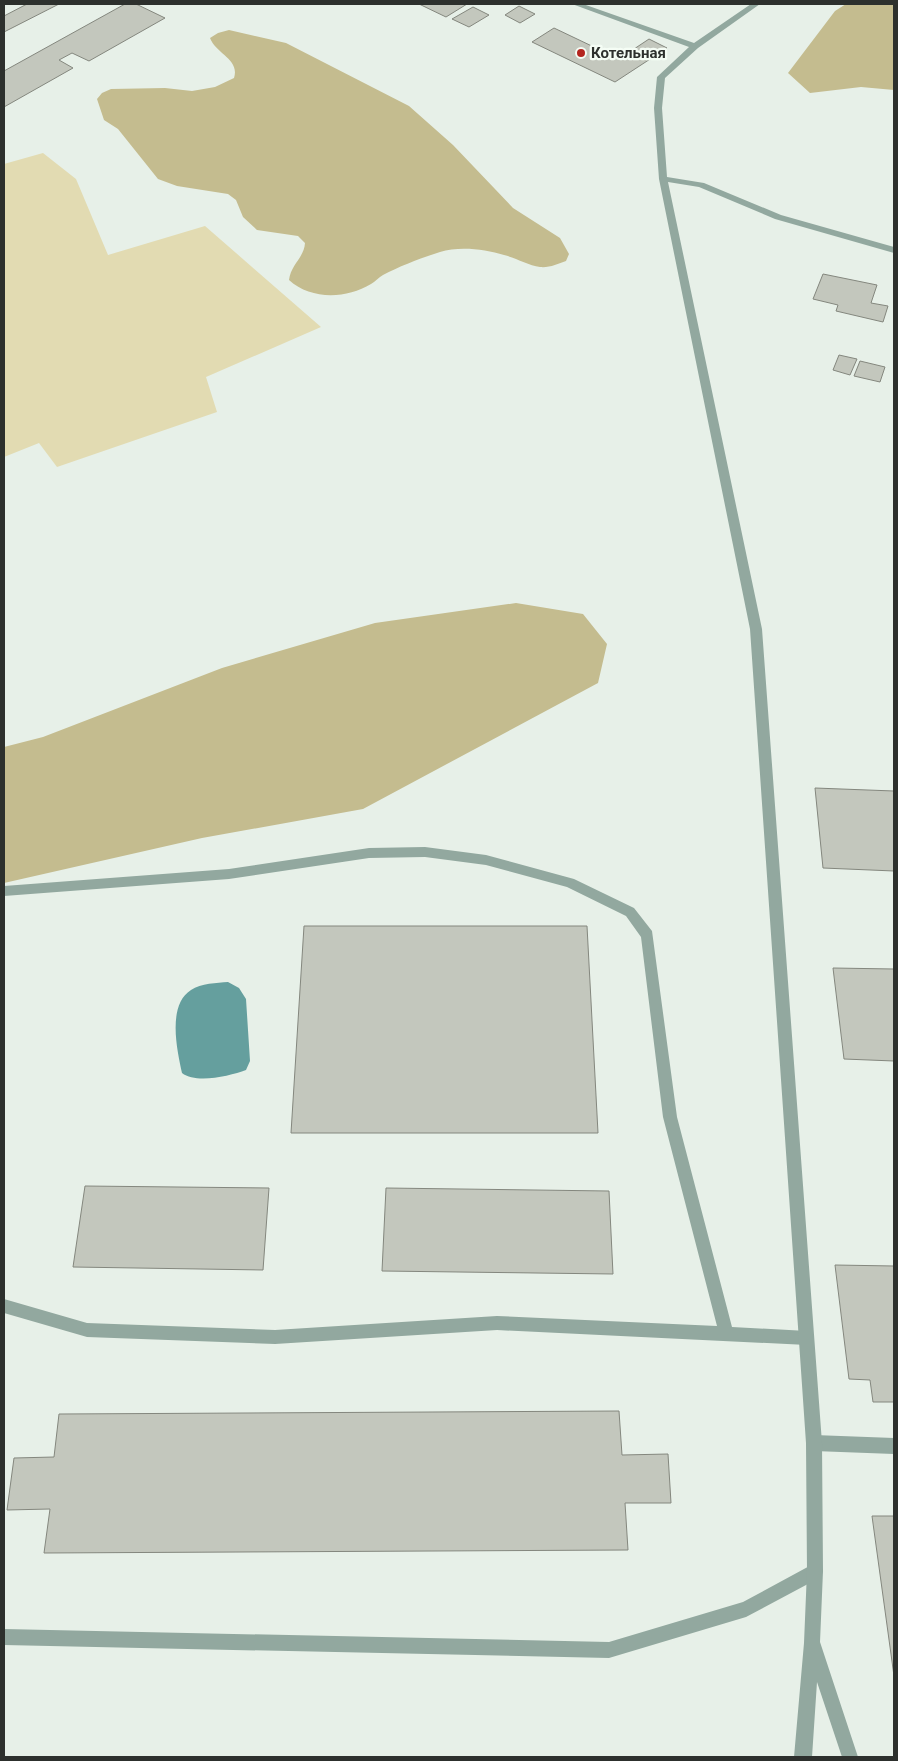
<svg xmlns="http://www.w3.org/2000/svg" width="898" height="1761" font-family="Roboto,sans-serif">
	<rect width="100%" height="100%" fill="#e7f0e8"/>
	<path fill="#e2dbb2" d="M43 153 76 179 108 255 205 226 321 327 206 377 217 412 57 467 39 443 4 457V164Z"/>
	<path fill="#c4bc8f" d="M846 4H894V90L861 87 810 93 788 73 835 11Z
		M229 30 286 43 409 106 453 145 513 208 560 238 569 254 566 261C558 264 549 268 540 267 528 265 516 258 504 255 485 249 459 246 440 252 421 258 400 266 383 275 379 277 375 282 371 284 346 299 311 300 289 280 291 264 304 258 305 243L298 236 257 230 243 217 236 200 228 194 177 186 158 179 118 129 104 120 97 99 102 93 111 89 165 88 192 91 215 87 234 78C240 59 216 54 210 38L218 33Z
		M516 603 583 614 607 644 598 683 363 809 202 838 4 883V747L43 737 222 668 375 623Z"/>
	<path fill="#659f9e" d="M228 982 239 988 246 999 250 1061 246 1070C230 1076 196 1084 182 1073 177 1050 167 1005 191 990 201 983 217 983 228 982Z"/>
	<path fill="#c3c7bd" stroke="#84877e" d="M27 4H59L4 32V16Z
		M125 4H136L165 18 89 61 72 53 59 60 73 68 4 107V71Z
		M419 4H467L446 17Z
		M519 6 535 14 520 23 505 15Z
		M473 7 489 15 469 27 452 19Z
		M554 28 619 59 649 39 667 48 615 82 532 42Z
		M823 274 877 285 871 303 888 306 883 322 836 311 838 305 813 299Z
		M839 355 857 359 850 375 833 370Z
		M860 361 885 367 880 382 854 376Z
		M815 788 894 791V871L823 868Z
		M304 926H587L598 1133H291Z
		M833 968 894 969V1061L844 1059Z
		M85 1186 269 1188 263 1270 73 1267Z
		M386 1188 609 1191 613 1274 382 1271Z
		M835 1265 894 1266V1402H873L870 1380 849 1379Z
		M619 1411 622 1455 668 1454 671 1503H625L628 1550 44 1553 50 1509 7 1510 14 1458 54 1457 59 1414Z
		M872 1516H894V1676Z"/>
	<g fill="none" stroke-linecap="round" stroke-linejoin="round">
		<path fill="#92a89f" fill-rule="evenodd" d="M425 847 486 855 574 879 634 908 652 931 677 1117 732 1327 807 1331 812 1333 814 1338 812 1343 807 1345 497 1330 275 1344 87 1337 4 1313V1299L87 1323 275 1330 497 1316 717 1326 663 1117 641 937 626 916 567 887 486 865 425 857 369 858 229 879 4 896V886L229 869 369 848Z
			M814 1435 894 1438V1454L814 1451 809 1448 806 1443 809 1438Z
			M815 1563 821 1565 823 1571 821 1577 746 1617 609 1658 4 1645V1629L609 1642 743 1602Z"/>
		<path fill="#92a89f" fill-rule="evenodd" d="M572 4H583L694 43 751 4H760L698 48 665 78 662 108 667 177 704 183 781 215 894 247V253L775 219 699 187 668 182 762 629 822 1443 823 1571 820 1642 858 1757H842L817 1682 812 1757H794L804 1643 807 1571 806 1443 750 629 659 179 654 108 657 77 689 47Z"/>
	</g>
	<circle fill="#b4251f" stroke="#f5fdf5" stroke-width="2" cx="581" cy="53" r="5"/>
	<g text-anchor="middle" dominant-baseline="central" stroke-width="4.5" stroke-linejoin="round" paint-order="stroke">
		<g font-size="15" font-weight="bold" fill="#2d302d" stroke="#f5fdf5" text-anchor="start">
			<text x="591" y="53">Котельная</text>
		</g>
	</g>
	<rect width="898" height="1761" fill="none" stroke="#2d302d" stroke-width="10"/>
</svg>
